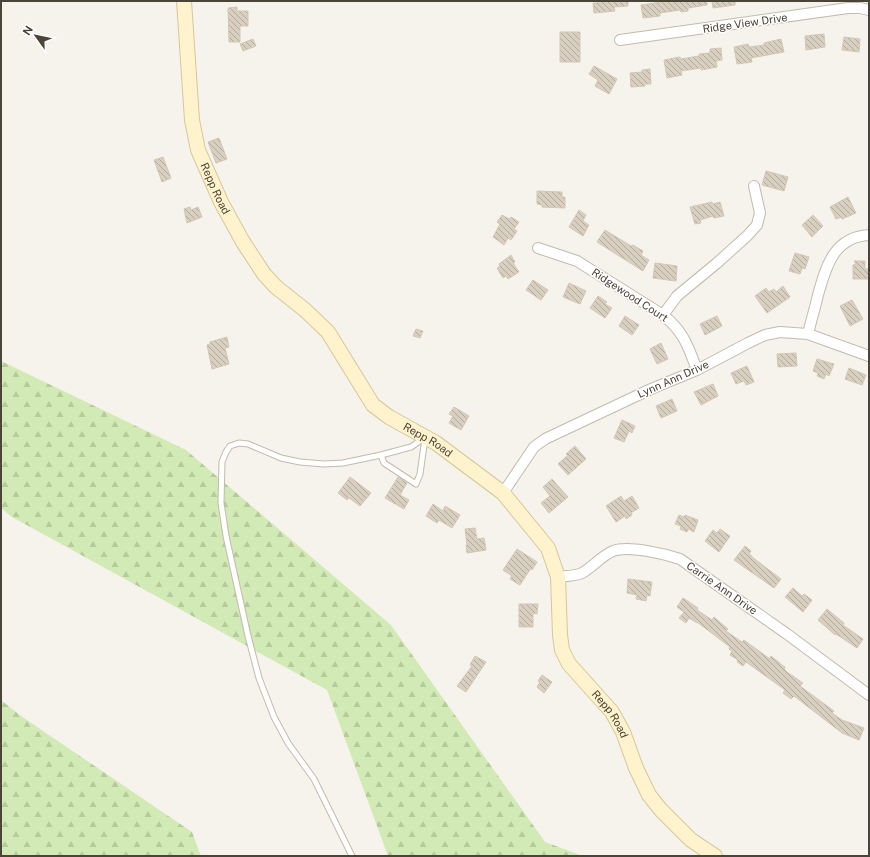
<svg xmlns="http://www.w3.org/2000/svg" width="870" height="857" font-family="'Public Sans',sans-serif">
	<defs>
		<pattern id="forest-firs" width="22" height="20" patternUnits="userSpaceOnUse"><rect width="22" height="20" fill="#d2eab5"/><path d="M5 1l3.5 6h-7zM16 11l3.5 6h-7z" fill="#b6ca9c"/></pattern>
		<pattern id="building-back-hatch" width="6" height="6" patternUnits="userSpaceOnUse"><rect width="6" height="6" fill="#d8cfc1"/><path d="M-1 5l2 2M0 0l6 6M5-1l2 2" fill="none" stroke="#b1aa9e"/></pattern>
	</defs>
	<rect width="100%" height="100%" fill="#f6f3ec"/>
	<path fill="url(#forest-firs)" d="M1 361 186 450 391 625 545 842 583 856H388L327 690 12 517 1 508Z
		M1 700 21 716 192 832 201 856H1Z"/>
	<path fill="url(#building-back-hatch)" stroke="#d3c7b4" d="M597 1H628V6L614 7 615 11 594 13 593 3H597Z
		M668 1H707V5L688 8V11L681 12 680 10 660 13V16L643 18 641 5Z
		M712 1H735V5L713 8Z
		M237 7V11H248V26H240V42H229L228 8Z
		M560 32H580V62H560Z
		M824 34 825 47 806 50 805 36Z
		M844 37 860 39 859 52 842 50Z
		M253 39 256 46 243 51 240 44Z
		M781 39 784 52 751 58 752 62 737 64 734 47 748 44 749 47 764 45V43Z
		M721 48 722 60 716 61 717 67 701 70V68L681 71 682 75 667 78 664 60 680 57 681 59 699 56V54L710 53V49Z
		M594 66 617 79 609 94 595 86 598 80 589 74Z
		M650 69 651 84H645V86L631 87 630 73 642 72V70Z
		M219 138 227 159 216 163 208 142Z
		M163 157 171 178 162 182 154 160Z
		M766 171 788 177 784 191 762 185Z
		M537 191 562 192V197H565V208L542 207V205L537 204Z
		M848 197 856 213 842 219 841 217 836 219 830 207Z
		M712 202V204L720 202 724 216 714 218 713 216 700 220 701 223 695 224 690 207Z
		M190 207 191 210 198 207 202 217 187 223 184 209Z
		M579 210 586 215 583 221 589 225 583 236 569 227Z
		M502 215 509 219 511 217 519 222 514 229 517 231 511 240 508 238 504 245 493 237 500 224 497 222Z
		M813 215 823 226 812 237 802 225Z
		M605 230 631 246 633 245 643 251 641 255 649 260 643 271 597 242Z
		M795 253 809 257 805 269 802 268 800 274 789 271Z
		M511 255 515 262 513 263 519 272 508 279 506 276 503 278 497 268 500 266 499 264Z
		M854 261H865V269H869V279H853V265L856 264Z
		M655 263 677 266 676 281 653 278Z
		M533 280 548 290 541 300 526 290Z
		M569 283 586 291 580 304 563 297Z
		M783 286 790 297 767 313 755 296 766 288 769 292 774 289 776 292Z
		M598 296 607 302 605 304 612 308 605 318 590 308Z
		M852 300 863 319 850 326 840 306Z
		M625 316 639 325 632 335 619 326Z
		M717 316 722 326 705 335 700 324Z
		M416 329 423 331 420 338 413 336Z
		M227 337 229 347 225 348 229 364 212 369 207 345 210 344V342Z
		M661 343 668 359 657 364 650 349Z
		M796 353 797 366 778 367 777 354Z
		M817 359 834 364 829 376 826 374 824 379 817 376 818 373 813 371Z
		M747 366 754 382 746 385 744 381 736 384 731 373Z
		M849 368 866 375 862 385 845 379Z
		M713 384 718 396 701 405 694 392Z
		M672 399 677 411 661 418 656 406Z
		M454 407 469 416 461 430 449 423 453 416 449 414Z
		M622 420 635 426 632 433 629 431 624 442 614 438Z
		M575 446 586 459 568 475 558 464 568 455 566 454Z
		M350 477 371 493 360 506 349 498 347 500 338 493Z
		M398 477 407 483 400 495 409 500 404 509 385 498Z
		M552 479 568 497 549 513 541 503 550 496 543 487Z
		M621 496 624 501 632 496 639 508 631 513 632 515 626 519 625 516 616 522 606 506Z
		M433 504 443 511 445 506 460 515 452 528 439 520 437 523 426 516Z
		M679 515 684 517 685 515 698 520 694 532 688 529 687 532 680 529 681 526 675 524Z
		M475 528 477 539 484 538 486 550 467 553 466 545H467L465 529Z
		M720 529 730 536 719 552 705 541 713 530 717 533Z
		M745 546 751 551 749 554 752 556V557L781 579 774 588 734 560Z
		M517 549 537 562 532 570 531 568 520 585 510 579 512 576 503 570Z
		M628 579 652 582 650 596 647 595 646 601 636 599 637 595 627 593Z
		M793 588 802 596 804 594 812 600 803 612 785 597Z
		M683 598 698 608 697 610 712 620 714 617 728 629 726 631 742 642 744 640 770 659 771 656 780 663H779L785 667 784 669 787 672 803 683 800 686 834 711 832 713 842 720 864 728 859 740 842 733 794 696 791 699 783 693 785 690 746 662 743 666 737 662 738 660 730 655 732 651 729 649 730 647 697 622V623L689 618 686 623 679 618 684 612 677 607Z
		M519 604H538L537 614 533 613V627H519Z
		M827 609 844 623 843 625 863 639 857 648 836 634 835 635 818 620Z
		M475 656 486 662 466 692 457 686 472 666 470 665Z
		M542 675 552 682 544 693 537 687 540 682 538 681Z"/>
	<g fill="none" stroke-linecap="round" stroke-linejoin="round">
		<g stroke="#c2bbae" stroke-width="7">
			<path id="lane" d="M381 455 384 463 416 484 420 474 425 438
				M352 856 314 779 288 743 274 717 259 678 248 636 226 536 221 503 222 462 226 452 230 446 239 443 248 444 281 458 300 462 324 464 343 463 381 455 411 447 424 438"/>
		</g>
		<g stroke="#c2bbae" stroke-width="12">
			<path id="street" d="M620 40 848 8H860L869 10
				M538 248 577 261 663 315C684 332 688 346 697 370
				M663 315 677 296 717 263 747 236 757 225 760 213 754 186
				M808 334C811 321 815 308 818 295 826 266 834 237 869 235
				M503 493 534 447 545 439 651 389 697 370 748 343 765 335 780 332 808 334 869 356
				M558 577C565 576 576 576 582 573 593 567 601 556 613 551 628 545 665 554 680 559L787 634 869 695"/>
		</g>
		<g stroke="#d6c79b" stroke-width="16">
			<g id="secondary">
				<path id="s1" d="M184 1 192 120 198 150 221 202 243 242 264 274 276 287 305 310 328 332 373 405 389 417 436 443 503 493 548 548 558 577 560 635 562 650 569 664 612 712 623 732 636 768 649 795 661 810 691 840 715 856"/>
			</g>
		</g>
		<use href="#lane" stroke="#fff" stroke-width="5"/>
		<use href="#street" stroke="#fff" stroke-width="10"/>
		<use href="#secondary" stroke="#fff3cd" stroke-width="14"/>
	</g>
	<g text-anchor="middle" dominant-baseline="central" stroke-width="3" stroke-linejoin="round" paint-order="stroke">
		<g font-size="11" fill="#4b4439" stroke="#fff">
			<text transform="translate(745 23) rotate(-8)">Ridge View Drive</text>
			<text stroke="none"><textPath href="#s1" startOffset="192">Repp Road</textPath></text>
			<text transform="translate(630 295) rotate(33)">Ridgewood Court</text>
			<text transform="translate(673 379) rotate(-24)">Lynn Ann Drive</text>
			<text stroke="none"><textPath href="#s1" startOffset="528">Repp Road</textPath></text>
			<text transform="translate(722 588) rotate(35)">Carrie Ann Drive</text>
			<text stroke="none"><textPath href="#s1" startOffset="876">Repp Road</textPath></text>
		</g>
	</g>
	<rect width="870" height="857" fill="none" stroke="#4b4439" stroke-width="4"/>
	<g transform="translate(36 36) rotate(303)" stroke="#ffffff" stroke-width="3" paint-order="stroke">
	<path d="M0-3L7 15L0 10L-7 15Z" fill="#4b4439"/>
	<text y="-6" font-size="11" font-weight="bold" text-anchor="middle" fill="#4b4439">N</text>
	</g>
</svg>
